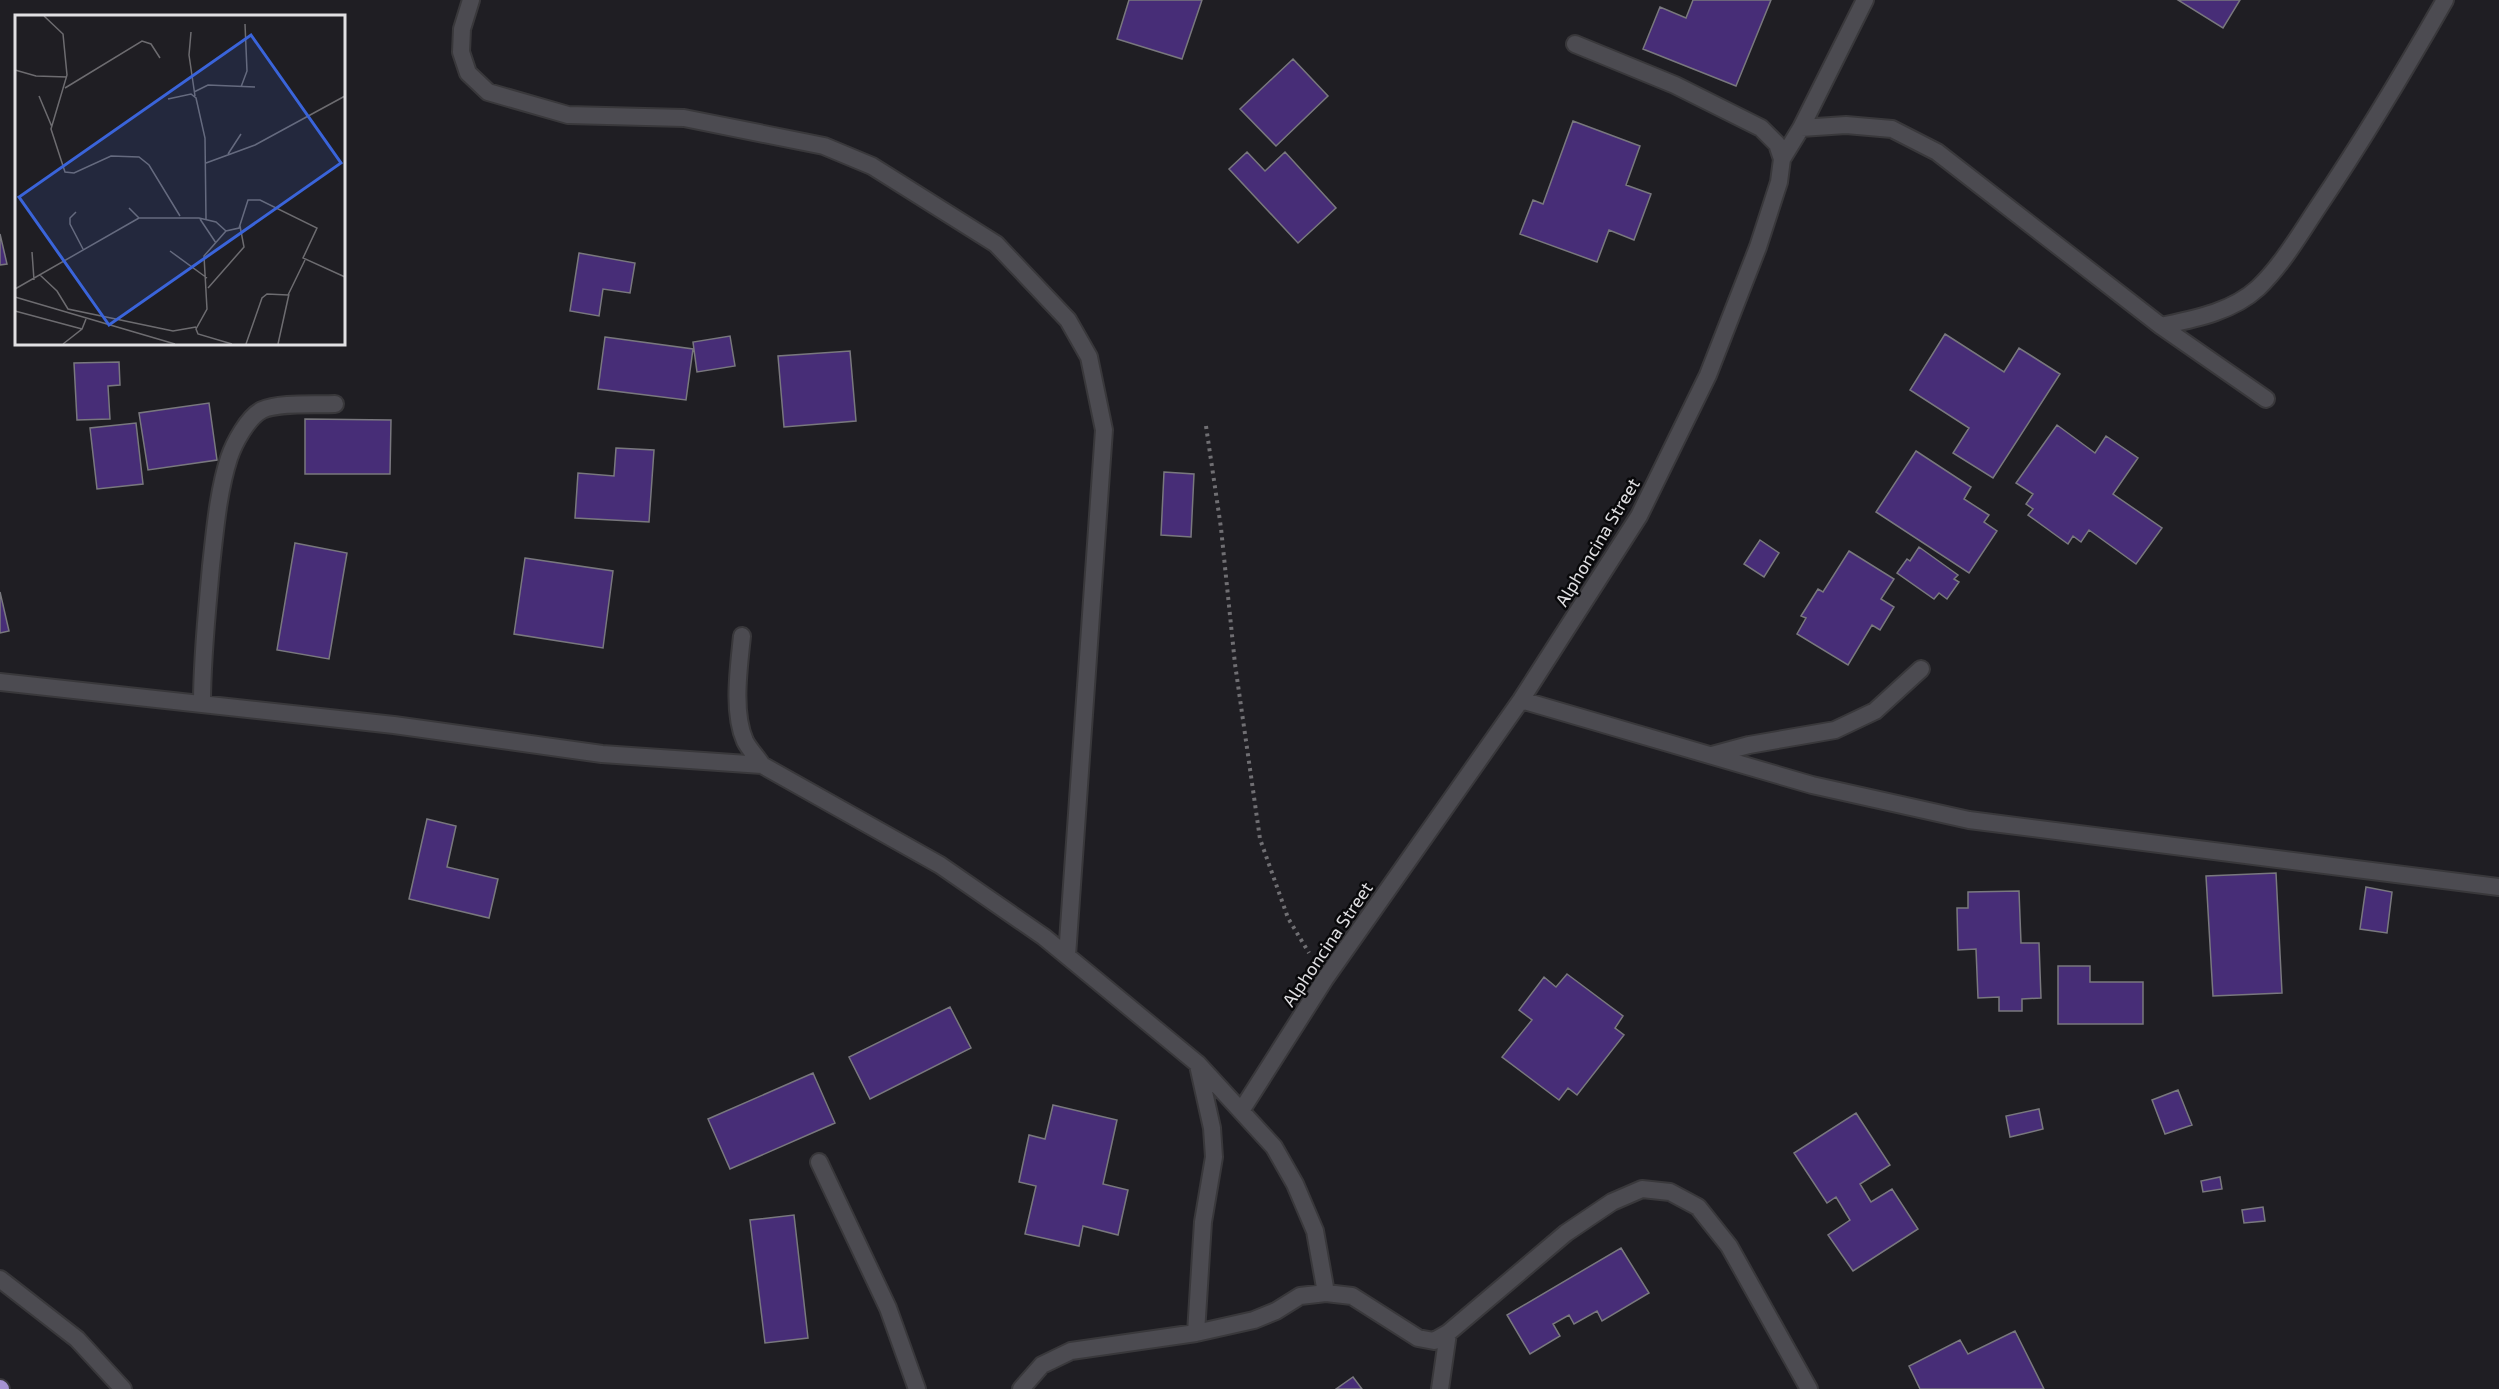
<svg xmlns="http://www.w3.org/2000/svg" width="2499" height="1389" font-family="'Exo 2',sans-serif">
	<rect width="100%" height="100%" fill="#1f1e23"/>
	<path fill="#472d77" stroke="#79787e" stroke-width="1.5" d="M1129 0H1202L1182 59 1117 39Z
		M1693 0H1771L1736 86 1643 49 1660 7 1686 18Z
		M2178 0H2240L2223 28Z
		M1293 59 1328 96 1276 146 1240 109Z
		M1573 121 1640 146 1626 185 1651 194 1634 240 1609 230 1597 262 1520 234 1533 200 1543 204Z
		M1247 152 1265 171 1285 152 1336 208 1298 243 1229 169Z
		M0 234 7 264 0 265Z
		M579 253 635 263 630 293 603 289 599 316 570 311Z
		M1945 334 2004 372 2019 348 2060 374 1993 478 1953 453 1969 428 1910 390Z
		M730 336 735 366 697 372 693 342Z
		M605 337 693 349 686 400 598 389Z
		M850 351 856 421 784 427 778 356Z
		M119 362 120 385 108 386 110 419 77 420 74 363Z
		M209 403 217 460 148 470 139 413Z
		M305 419 391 420 390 474H305Z
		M136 423 143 484 97 489 90 428Z
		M2057 425 2095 453 2106 436 2138 458 2113 494 2162 528 2136 564 2089 530 2081 542 2073 536 2068 544 2028 515 2033 509 2026 504 2033 494 2016 483Z
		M616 448 654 450 649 522 575 518 578 473 614 476Z
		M1916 451 1971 487 1964 499 1989 515 1984 522 1997 531 1969 573 1876 512Z
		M1164 472 1194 474 1191 537 1161 535Z
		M1760 540 1779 553 1764 577 1744 564Z
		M295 543 347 553 329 659 277 650Z
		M1919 547 1958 575 1954 579 1959 582 1947 599 1939 593 1934 599 1897 573 1907 559 1910 561Z
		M1849 551 1894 579 1881 599 1894 607 1880 630 1872 625 1848 665 1797 634 1806 618 1801 616 1818 589 1823 592Z
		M525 558 613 571 603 648 514 634Z
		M0 592 9 631 0 633Z
		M427 819 456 826 447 867 498 879 489 918 409 899Z
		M2276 873 2282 993 2213 996 2206 876Z
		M2366 887 2392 892 2387 933 2360 929Z
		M2019 891 2021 943H2039L2041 998 2022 999V1011H1999V997L1978 998 1976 949 1958 950 1957 908H1968V892Z
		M2058 966H2090V982H2143V1024H2058Z
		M1567 974 1623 1016 1615 1028 1624 1035 1577 1095 1568 1088 1559 1100 1502 1057 1532 1020 1519 1010 1544 977 1556 987Z
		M950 1007 971 1048 870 1099 849 1057Z
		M813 1073 835 1123 730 1169 708 1119Z
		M2178 1090 2192 1125 2165 1134 2152 1100Z
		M1053 1105 1117 1120 1103 1184 1128 1190 1118 1235 1083 1226 1079 1246 1025 1234 1036 1186 1019 1182 1029 1135 1045 1139Z
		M2039 1109 2043 1129 2010 1137 2006 1116Z
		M1856 1113 1890 1165 1860 1184 1871 1202 1892 1189 1918 1229 1853 1271 1828 1235 1850 1220 1836 1197 1827 1203 1794 1153Z
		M2220 1177 2222 1189 2203 1192 2201 1181Z
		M2263 1207 2265 1221 2244 1223 2242 1210Z
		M794 1215 808 1338 765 1343 750 1220Z
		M1621 1248 1649 1293 1602 1321 1597 1311 1574 1324 1569 1315 1553 1324 1560 1336 1530 1354 1507 1315Z
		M2015 1331 2044 1389H1920L1909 1366 1960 1340 1968 1354Z
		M1353 1377 1362 1389H1336Z"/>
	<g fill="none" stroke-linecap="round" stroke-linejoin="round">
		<g stroke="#39383b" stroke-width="20">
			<path id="minor" d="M471 0 462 29 461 52 468 73 488 92 568 115 684 118 824 146 872 166 996 244 1068 320 1089 357 1104 430 1067 956
				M1801 128 1846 125 1892 129 1937 152 2161 326 2266 399
				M1782 159 1801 128 1865 0
				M2161 326C2194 319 2232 312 2258 288 2282 265 2300 234 2318 207 2363 140 2405 70 2445 0
				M742 636C739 667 732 712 745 741 749 749 757 757 762 765L940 865 1044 937 1198 1064 1274 1147 1295 1184 1315 1231 1326 1293
				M0 682 394 725 602 754 762 765
				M1521 700 1812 785 1969 820 2499 887
				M202 703C202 657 207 612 211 566 215 531 218 492 229 458 234 443 248 417 262 410 279 402 316 405 335 404
				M1712 755 1749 745 1835 730 1875 711 1921 669
				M1241 1111 1325 979 1521 700 1639 516 1708 375 1758 247 1779 182 1782 159 1777 144 1761 128 1675 85 1575 44
				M819 1162 888 1308 917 1389
				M0 1279 77 1339 123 1389
				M1196 1333 1203 1222 1214 1157 1212 1128 1198 1065
				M1021 1389 1042 1365 1071 1351 1196 1333 1254 1320 1276 1311 1300 1296 1326 1293 1352 1296 1418 1338 1434 1341 1448 1333 1566 1233 1612 1202 1642 1189 1670 1192 1698 1207 1729 1246 1809 1389
				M1440 1389 1448 1333"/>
		</g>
		<g stroke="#39383b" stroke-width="20">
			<path id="trunk" d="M0 1388 1 1389"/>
		</g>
		<path stroke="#706f73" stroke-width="4" stroke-dasharray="3 4.5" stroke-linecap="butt" d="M1206 426 1221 528 1235 664 1260 839 1288 918 1309 953"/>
		<use href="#minor" stroke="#4c4b51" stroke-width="16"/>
		<use href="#trunk" stroke="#a694d2" stroke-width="16"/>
	</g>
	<g text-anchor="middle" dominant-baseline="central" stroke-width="5" stroke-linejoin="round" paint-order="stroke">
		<g font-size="18" fill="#e1e0e3" stroke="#09090b">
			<text transform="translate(1597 542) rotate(-59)">Alphoncina Street</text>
			<text transform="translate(1327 944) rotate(-56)">Alphoncina Street</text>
		</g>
	</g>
	<g transform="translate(15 15)">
		<rect width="330" height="330" fill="#1f1e23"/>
		<path fill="none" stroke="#6d6c70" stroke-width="1.5" d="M29 1 48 19 52 60 36 114 50 157 59 158 96 141 124 142 134 150 165 201M176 17 174 40 180 81M0 55 21 61 52 62M226 72 232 56 230 9M50 73 127 26 136 29 145 43M179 77 193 70 240 72M24 81 37 112M153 84 176 79 181 83 190 123 191 204M213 139 226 119M191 148 240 130 330 81M114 193 124 203H184L201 207 211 216M61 197 55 203V209L68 234M185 204 201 228M155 236 192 263M17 237 19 265M25 260 42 276 53 294 158 316 181 312M193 273 229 232 225 211M0 274 124 203M0 282 160 329M0 296 67 314M48 329 67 314 71 304M217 329 183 319 181 314 192 294 189 241 211 216 224 213 233 185H245L302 213 288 243 330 262M231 329 247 283 252 279 273 280 290 245M263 329 274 279"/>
		<path fill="#3a64da" fill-opacity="0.15" stroke="#3a64da" stroke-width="3" d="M236 20 326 148 94 310 4 182Z"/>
		<rect width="330" height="330" fill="none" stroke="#e1e0e3" stroke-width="3"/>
	</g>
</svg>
